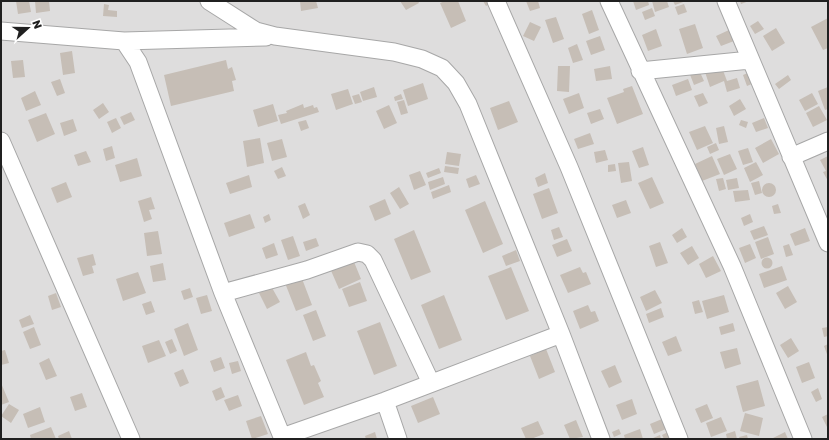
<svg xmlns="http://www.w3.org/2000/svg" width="829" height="440" font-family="'Golos Text',sans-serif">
	<rect width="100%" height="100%" fill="#f1eee7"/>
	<path fill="#dedddd" d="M1 1H828V439H1Z"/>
	<path fill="#c6beb6" d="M16 1H29L31 12 18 14Z
		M35 1H49L50 11 36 13Z
		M300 1H316L318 8 301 11Z
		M400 1H418L419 3 406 10Z
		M445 1H458L466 21 451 28 440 3Z
		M483 1H493V2L486 6Z
		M526 1H538L540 8 530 11Z
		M633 1H648L649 5 636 10Z
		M652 1H667L669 7 655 12Z
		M673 1H686L675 5Z
		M740 1H749L741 4Z
		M104 4 109 5 108 10 117 11V17L103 16Z
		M684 4 687 12 678 15 675 7Z
		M652 8 655 16 645 20 642 12Z
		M592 10 599 30 589 34 582 14Z
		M556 17 564 39 553 43 545 20Z
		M828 18V48L823 50 811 27Z
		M758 21 764 29 755 34 750 26Z
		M530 22 541 27 534 41 523 36Z
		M695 24 703 48 687 54 679 29Z
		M776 28 785 43 772 51 763 36Z
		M656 29 662 46 648 51 642 35Z
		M729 30 734 41 721 46 716 36Z
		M600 36 605 50 591 55 586 41Z
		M577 44 583 60 573 63 568 48Z
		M72 51 75 73 63 75 60 53Z
		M23 60 25 77 13 78 11 61Z
		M226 60 228 69 232 67 236 80 232 81 234 91 171 106 164 75Z
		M721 65 727 81 737 78 740 88 727 92 724 81 710 87 705 72Z
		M558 66H570L569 92 557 91Z
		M610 66 612 79 596 81 594 69Z
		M698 68 704 81 694 85 689 72Z
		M750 72 754 83 747 86 743 75Z
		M788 75 791 80 779 89 775 84Z
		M60 79 65 93 57 96 51 82Z
		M688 79 692 90 676 96 672 85Z
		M423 83 428 99 408 106 403 90Z
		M632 86 643 114 617 124 607 98 624 92 623 89Z
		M374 87 377 97 363 101 360 92Z
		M828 87V109L825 110 818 91Z
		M348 89 353 104 336 110 331 94Z
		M35 91 41 105 26 111 21 98Z
		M579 93 584 108 569 114 563 99Z
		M703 93 708 103 699 107 694 96Z
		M812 93 818 104 805 111 799 100Z
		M359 94 362 102 355 104 352 96Z
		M401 94 403 99 395 101 394 97Z
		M740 99 746 109 734 116 729 106Z
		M404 100 408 113 401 115 397 102Z
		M509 101 518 122 498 130 490 108Z
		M103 103 109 112 99 119 93 110Z
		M273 104 278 121 258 127 253 110Z
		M303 104 304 108 313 105 314 108 317 107 319 112 281 124 278 115 287 113 286 111Z
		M389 105 397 123 384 129 376 111Z
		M819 106 827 120 813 127 806 113Z
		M600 109 604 119 591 124 587 113Z
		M131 112 135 120 124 125 120 117Z
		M46 113 55 134 37 142 28 120Z
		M116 118 121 128 112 133 107 122Z
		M764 118 768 128 756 132 752 123Z
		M73 119 77 131 64 136 60 123Z
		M306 120 309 128 301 131 298 122Z
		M741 120 748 122 746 128 739 125Z
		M705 126 713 143 697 150 689 132Z
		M724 126 728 142 719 144 716 128Z
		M590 133 594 144 578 149 574 139Z
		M260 138 264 163 247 167 243 141Z
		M282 139 287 157 272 161 267 143Z
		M771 139 779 154 763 163 755 148Z
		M716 143 719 150 710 154 707 147Z
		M112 146 115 158 106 161 103 149Z
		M643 147 649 165 639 168 632 151Z
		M748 148 753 162 743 165 738 151Z
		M605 150 608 160 596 163 594 152Z
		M86 151 91 162 78 166 74 155Z
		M447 152 461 154 459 166 445 164Z
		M730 154 737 169 724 175 717 159Z
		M712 156 720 174 702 181 695 164Z
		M828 156V181L823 172 826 171 820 160Z
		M137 158 142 176 120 182 115 165Z
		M629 162 632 181 621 183 618 163Z
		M756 162 763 175 750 182 744 168Z
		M615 164 616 171 608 172V165Z
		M445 166 459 168 458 174 444 172Z
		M282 167 286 176 278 179 274 171Z
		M439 168 441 173 428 178 426 173Z
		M420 171 426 185 414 190 409 175Z
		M545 173 548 183 538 187 535 178Z
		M249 175 252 187 230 194 226 183Z
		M476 175 480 184 469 188 466 179Z
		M443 177 445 184 430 190 428 182Z
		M652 177 664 203 650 209 638 183Z
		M723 178 726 189 719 191 716 179Z
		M737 178 739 188 728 190 726 180Z
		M759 181 762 193 755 195 751 183Z
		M66 182 72 197 57 203 51 188Z
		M762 190a7 7 0 1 1 14 0a7 7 0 1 1-14 0Z
		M449 185 451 192 433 199 431 192Z
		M399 187 409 204 400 209 390 193Z
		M549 188 558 213 542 219 533 194Z
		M748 190 750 200 735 202 733 191Z
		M151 197 155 209 149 210 152 219 144 222 138 201Z
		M385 199 391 214 375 221 369 206Z
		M626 200 631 213 617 218 612 205Z
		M485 201 503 244 483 253 465 210Z
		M305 203 310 215 303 219 298 206Z
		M778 204 781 213 774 214 772 206Z
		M250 214 255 228 229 237 224 223Z
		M269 214 271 220 265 223 263 217Z
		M750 214 753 222 744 226 741 218Z
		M764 226 768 235 754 240 750 231Z
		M559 227 563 237 554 240 551 230Z
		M682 228 687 237 677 243 672 235Z
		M805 228 810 241 795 246 790 234Z
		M414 230 431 272 411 280 394 239Z
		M158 231 162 254 147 256 144 233Z
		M293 236 300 256 288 260 281 240Z
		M768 237 774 254 761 259 755 242Z
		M316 238 319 246 306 251 303 242Z
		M567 239 572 251 557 257 552 245Z
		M660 242 668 263 656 267 649 246Z
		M274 243 278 255 266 259 262 248Z
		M750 244 756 258 745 263 739 248Z
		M789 244 793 255 786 257 783 246Z
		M692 246 699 258 688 265 680 253Z
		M516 250 520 261 506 266 502 256Z
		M93 254 96 265 92 266 94 273 83 276 77 258Z
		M713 256 721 271 706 278 699 264Z
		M352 257 361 279 339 289 329 266Z
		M761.5 263a5.5 5.5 0 1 1 11 0a5.5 5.5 0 1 1-11 0Z
		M163 263 166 280 153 282 150 266Z
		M782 266 787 280 764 288 759 274Z
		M511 267 529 311 506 320 488 276Z
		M580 267 583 273 586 272 591 284 568 293 560 275Z
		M138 272 146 293 123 301 116 279Z
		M301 276 312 305 296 311 285 283Z
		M360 282 367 301 349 307 342 289Z
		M271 286 280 302 267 309 259 293Z
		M788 286 797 302 785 309 776 293Z
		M190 288 193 297 184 300 181 291Z
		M655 290 662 303 646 311 640 297Z
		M56 293 61 307 52 310 48 296Z
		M207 295 212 311 201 314 196 298Z
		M444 295 462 340 439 349 421 305Z
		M724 295 729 312 707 319 702 301Z
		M699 300 703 312 695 314 692 302Z
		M151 301 155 312 146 315 142 304Z
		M588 305 591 312 595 311 599 321 580 329 573 311Z
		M661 308 664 317 649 323 646 314Z
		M316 310 326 336 313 341 303 315Z
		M30 315 34 324 22 328 19 320Z
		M380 322 397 366 374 375 357 331Z
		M188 323 198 350 184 356 174 329Z
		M733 323 735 331 721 335 719 327Z
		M34 327 41 345 30 349 23 332Z
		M828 327V336L824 337 822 328Z
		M676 336 682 351 668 356 662 342Z
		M791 338 799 351 788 358 780 345Z
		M172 339 177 351 170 354 165 342Z
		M159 340 166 356 148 363 142 346Z
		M828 344V357L824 346Z
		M737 348 741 364 725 369 720 352Z
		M546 349 555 372 539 379 530 356Z
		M5 350 9 363 1 365V351Z
		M306 352 311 366 314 365 321 381 318 383 324 397 304 405 286 360Z
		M221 357 225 368 214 372 210 361Z
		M49 358 57 376 46 380 39 363Z
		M238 361 241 371 232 374 229 363Z
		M809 362 815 378 802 383 796 367Z
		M615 365 622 382 609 388 601 371Z
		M183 369 189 383 180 387 174 373Z
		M758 380 765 406 743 412 736 386Z
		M1 383 9 402 1 405Z
		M221 387 225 397 216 401 212 391Z
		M818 388 822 399 816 402 811 392Z
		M82 393 87 407 75 411 70 397Z
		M238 395 242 406 229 411 224 400Z
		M433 397 440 414 418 423 411 406Z
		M632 399 637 414 622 420 616 405Z
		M9 404 19 410 11 423 1 416Z
		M707 404 713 418 701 423 695 409Z
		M40 407 45 422 28 428 23 414Z
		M745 413 763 418 759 436 740 431Z
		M828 414V429L822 417Z
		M261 416 268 434 252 439 246 421Z
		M721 417 727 431 711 437 706 423Z
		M662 419 666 429 654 434 650 424Z
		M576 420 583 437 570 439 564 425Z
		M538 421 544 434 531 439H526L521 428Z
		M51 427 56 439H31L30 435Z
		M619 429 621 434 614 437 612 432Z
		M640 429 643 439H625L624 435Z
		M69 431 72 439H59L58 436Z
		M670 431 673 439H664L662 435Z
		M735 431 737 439H727L726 434Z
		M375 432 377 439H366L365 436Z
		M785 432 788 439H771Z
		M660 435 661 439H651Z
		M747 435 748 439H740L739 437Z"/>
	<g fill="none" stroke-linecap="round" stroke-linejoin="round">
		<g stroke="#a7a7a7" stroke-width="19">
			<path id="minor" d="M209 1 256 31 275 36 394 52 422 59 442 68 456 83 468 104 561 334 601 439
				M496 1 569 167 679 439
				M609 1 732 266 803 439
				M726 1 828 243
				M1 31 124 41 266 37
				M124 41 138 62 223 293 283 439
				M640 71 750 60
				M1 141 131 439
				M791 157 828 141
				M223 293 307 270 358 252 367 254 373 260 431 383
				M385 401 398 439
				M282 437 385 401 561 334"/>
		</g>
		<use href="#minor" stroke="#fff" stroke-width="17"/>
	</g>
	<rect width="829" height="440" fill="none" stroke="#202020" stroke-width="4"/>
	<g transform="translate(28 28) rotate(69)" stroke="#ffffff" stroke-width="3" paint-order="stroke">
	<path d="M0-3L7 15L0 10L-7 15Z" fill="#202020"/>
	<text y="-6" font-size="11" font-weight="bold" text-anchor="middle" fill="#202020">N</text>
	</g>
</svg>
